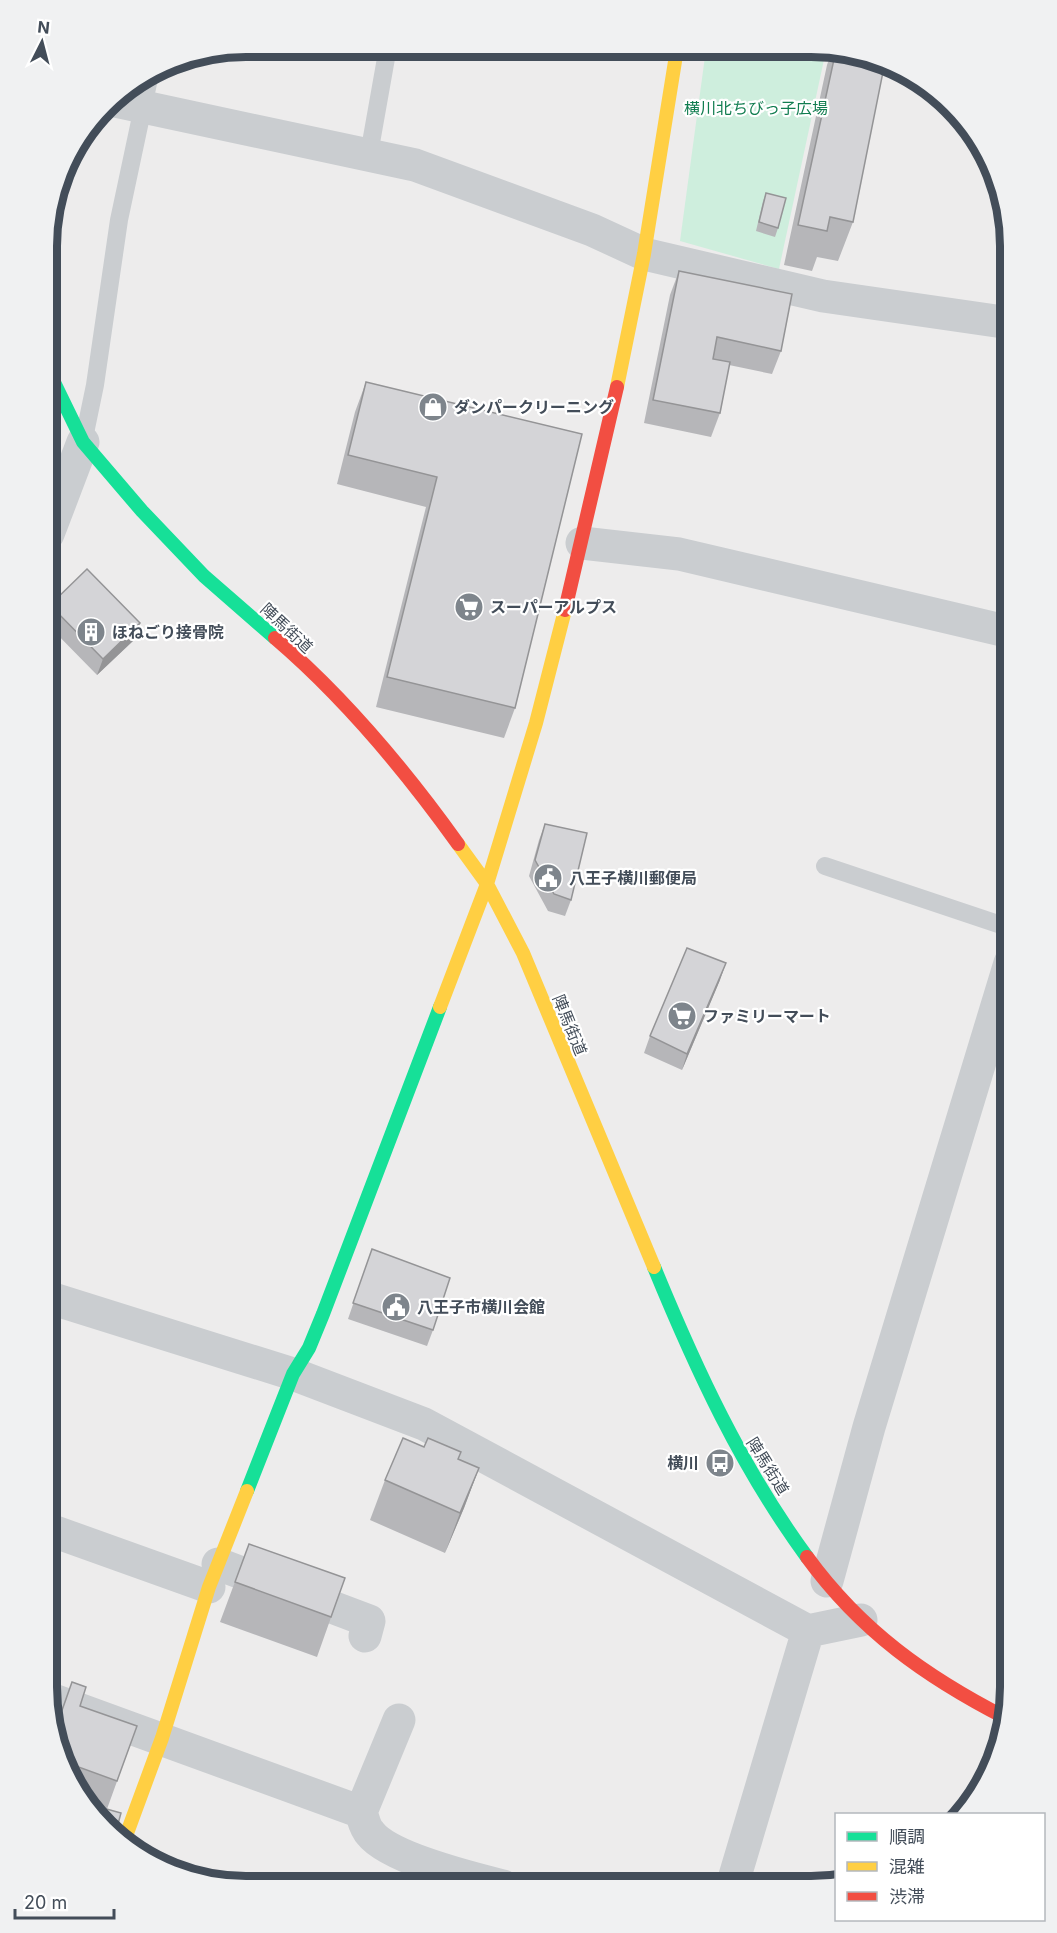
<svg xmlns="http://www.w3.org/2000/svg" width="1057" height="1933" font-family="Inter,'Noto Sans JP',sans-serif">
	<rect width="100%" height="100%" fill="#edecec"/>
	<path fill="#ceeedd" d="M706 49 785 50 825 55 779 269 680 241Z"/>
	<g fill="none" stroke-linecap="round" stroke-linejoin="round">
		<path stroke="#cacdd0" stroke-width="18" d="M369 154 388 47
			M84 438 95 385 119 220 150 74
			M825 866 1010 928
			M420 1885 427 1864"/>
		<path stroke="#cacdd0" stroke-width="33" d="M111 100 415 165 592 230 644 254 823 296 1010 323
			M48 534 83 442
			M582 543 679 554 1010 632
			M47 1297 293 1374 424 1424 808 1631 861 1620
			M47 1529 209 1587
			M218 1564 369 1621 365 1636
			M827 1581 869 1427 1010 963
			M48 1698 361 1812C363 1818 365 1828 370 1833 389 1858 471 1878 503 1886
			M361 1812 399 1720
			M732 1886 808 1631"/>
		<path stroke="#16e098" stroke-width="14" d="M48 370 83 442 142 511 204 576 275 638
			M654 1267C696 1369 741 1467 807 1557
			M247 1491 293 1374 309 1348 323 1314 440 1007"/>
		<path stroke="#ffcf43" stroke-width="14" d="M617 387 644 254 677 49
			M458 844 487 884 523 953 654 1267
			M440 1007 487 884 536 723 565 610
			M123 1844 162 1738 209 1587 247 1491"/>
		<path stroke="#f24e42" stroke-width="14" d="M565 610 617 387
			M275 638C344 697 405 770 458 844
			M807 1557C861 1631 926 1677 1006 1718"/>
	</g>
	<path fill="#b6b6b9" d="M832 50H850L853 222 838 261 817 257 812 271 784 265 827 65Z
		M766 193 778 228 775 237 756 231 763 201Z
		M679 271 781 351 772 374 729 365 720 413 711 437 644 423 670 295Z
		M366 382 582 434 515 708 504 738 376 707 426 507 337 484 355 412Z
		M50 605 134 640 97 675 48 625V612Z
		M545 824 571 900 565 916 548 911 529 876 539 840Z
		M720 980 682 1070 644 1053 650 1036Z
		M372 1249 433 1330 427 1346 348 1319Z
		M424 1447 458 1459 479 1468 464 1508 445 1553 370 1520 385 1480Z
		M249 1544 345 1578 317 1657 220 1622Z
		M72 1682 80 1706 137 1726 107 1809 115 1835 80 1798 57 1752 54 1732Z"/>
	<path fill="#949496" d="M140 623 134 640 97 675 103 659Z
		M726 963 720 980 682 1070 687 1054Z
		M479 1468 464 1508 445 1553 460 1513Z"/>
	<path fill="#d4d4d7" stroke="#949496" stroke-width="1.5" d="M836 50H850L884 67 853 222 830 217 827 231 798 225Z
		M766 193 786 198 778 228 759 222Z
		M679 271 792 294 781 351 717 337 713 359 730 362 720 413 653 400Z
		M366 382 582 434 515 708 387 677 437 477 348 455Z
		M87 569 140 623 103 659 50 605Z
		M545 824 587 833 571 900 554 894 535 860Z
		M687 948 726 963 687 1054 650 1036Z
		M372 1249 450 1278 433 1330 353 1303Z
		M403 1438 424 1447 428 1438 461 1452 458 1459 479 1468 460 1513 385 1480Z
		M249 1544 345 1578 331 1617 235 1582Z
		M72 1682 86 1687 80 1706 137 1726 117 1781 62 1761 57 1752 54 1733Z
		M85 1803 121 1813 115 1835Z"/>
	<defs>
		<g id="shop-disc" transform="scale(1.5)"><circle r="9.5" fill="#7e858c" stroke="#fff"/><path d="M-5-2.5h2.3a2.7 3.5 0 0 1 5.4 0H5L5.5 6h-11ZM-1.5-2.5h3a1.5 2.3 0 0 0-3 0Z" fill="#fff"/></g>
		<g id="supermarket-disc" transform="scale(1.5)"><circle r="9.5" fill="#7e858c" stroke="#fff"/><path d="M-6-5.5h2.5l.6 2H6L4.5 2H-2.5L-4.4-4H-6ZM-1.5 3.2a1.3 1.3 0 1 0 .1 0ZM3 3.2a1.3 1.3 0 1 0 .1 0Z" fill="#fff"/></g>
		<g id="building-disc" transform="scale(1.5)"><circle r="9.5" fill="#7e858c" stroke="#fff"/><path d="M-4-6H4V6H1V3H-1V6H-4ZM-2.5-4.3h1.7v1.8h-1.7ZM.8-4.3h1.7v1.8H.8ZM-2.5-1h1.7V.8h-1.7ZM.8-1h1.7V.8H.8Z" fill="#fff"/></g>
		<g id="civic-disc" transform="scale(1.5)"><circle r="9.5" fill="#7e858c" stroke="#fff"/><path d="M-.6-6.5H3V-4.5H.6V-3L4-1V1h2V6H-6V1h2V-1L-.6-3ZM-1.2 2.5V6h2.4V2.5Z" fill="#fff"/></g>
		<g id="bus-disc" transform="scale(1.5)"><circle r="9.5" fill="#7e858c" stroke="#fff"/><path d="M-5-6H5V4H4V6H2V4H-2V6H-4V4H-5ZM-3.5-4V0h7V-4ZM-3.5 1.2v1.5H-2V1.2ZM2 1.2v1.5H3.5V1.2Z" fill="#fff"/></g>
	</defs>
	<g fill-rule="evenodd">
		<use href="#shop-disc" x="433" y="407"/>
		<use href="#supermarket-disc" x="469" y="607"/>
		<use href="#building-disc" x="91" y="632"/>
		<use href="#civic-disc" x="548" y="878"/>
		<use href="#supermarket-disc" x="682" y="1016"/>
		<use href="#civic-disc" x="396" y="1307"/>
		<use href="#bus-disc" x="720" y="1463"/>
	</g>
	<g text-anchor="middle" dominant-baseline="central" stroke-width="4.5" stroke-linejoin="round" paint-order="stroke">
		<g font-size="16" fill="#117d50" stroke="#fff">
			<text x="756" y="108">横川北ちびっ子広場</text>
		</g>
		<g font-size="16" font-weight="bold" fill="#434d59" stroke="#fff" text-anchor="start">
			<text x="454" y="407">ダンパークリーニング</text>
			<text x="490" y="607">スーパーアルプス</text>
			<text x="112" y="632">ほねごり接骨院</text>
			<text x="569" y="878">八王子横川郵便局</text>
			<text x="703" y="1016">ファミリーマート</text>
			<text x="417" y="1307">八王子市横川会館</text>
			<text x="699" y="1463" text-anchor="end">横川</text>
		</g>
		<g font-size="16" fill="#434d59" stroke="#fff">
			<text transform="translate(287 628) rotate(43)">陣馬街道</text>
			<text transform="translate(570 1025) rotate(68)">陣馬街道</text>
			<text transform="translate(768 1466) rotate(58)">陣馬街道</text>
		</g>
	</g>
	<path d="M0 0H1057V1933H0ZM246 57H811A189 189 0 0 1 1000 246V1687A189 189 0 0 1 811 1876H246A189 189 0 0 1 57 1687V246A189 189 0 0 1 246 57Z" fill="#f0f1f2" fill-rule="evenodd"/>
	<path fill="none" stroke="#434d59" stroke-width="8" d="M246 57H811A189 189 0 0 1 1000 246V1687A189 189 0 0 1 811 1876H246A189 189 0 0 1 57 1687V246A189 189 0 0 1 246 57Z"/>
	<rect x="835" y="1813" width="210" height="108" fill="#ffffff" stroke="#b4b8bd" stroke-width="1.5"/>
	<rect x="847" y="1832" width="30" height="9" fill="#16e098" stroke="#b4b8bd" stroke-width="1.5"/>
	<text x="889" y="1843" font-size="18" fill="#434d59">順調</text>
	<rect x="847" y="1862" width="30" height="9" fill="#ffcf43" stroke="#b4b8bd" stroke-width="1.5"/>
	<text x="889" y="1873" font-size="18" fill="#434d59">混雑</text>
	<rect x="847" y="1892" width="30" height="9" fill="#f24e42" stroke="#b4b8bd" stroke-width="1.5"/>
	<text x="889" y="1903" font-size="18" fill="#434d59">渋滞</text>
	<g transform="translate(42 42) rotate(6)" stroke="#ffffff" stroke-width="4.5" paint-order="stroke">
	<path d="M0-4.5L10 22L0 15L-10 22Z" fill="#434d59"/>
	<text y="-9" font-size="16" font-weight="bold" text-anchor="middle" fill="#434d59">N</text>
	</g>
	<path d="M15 1909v9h99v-9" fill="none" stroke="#434d59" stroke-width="3"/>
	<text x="24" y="1909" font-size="18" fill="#434d59" stroke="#ffffff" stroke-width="4.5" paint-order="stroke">20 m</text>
</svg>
